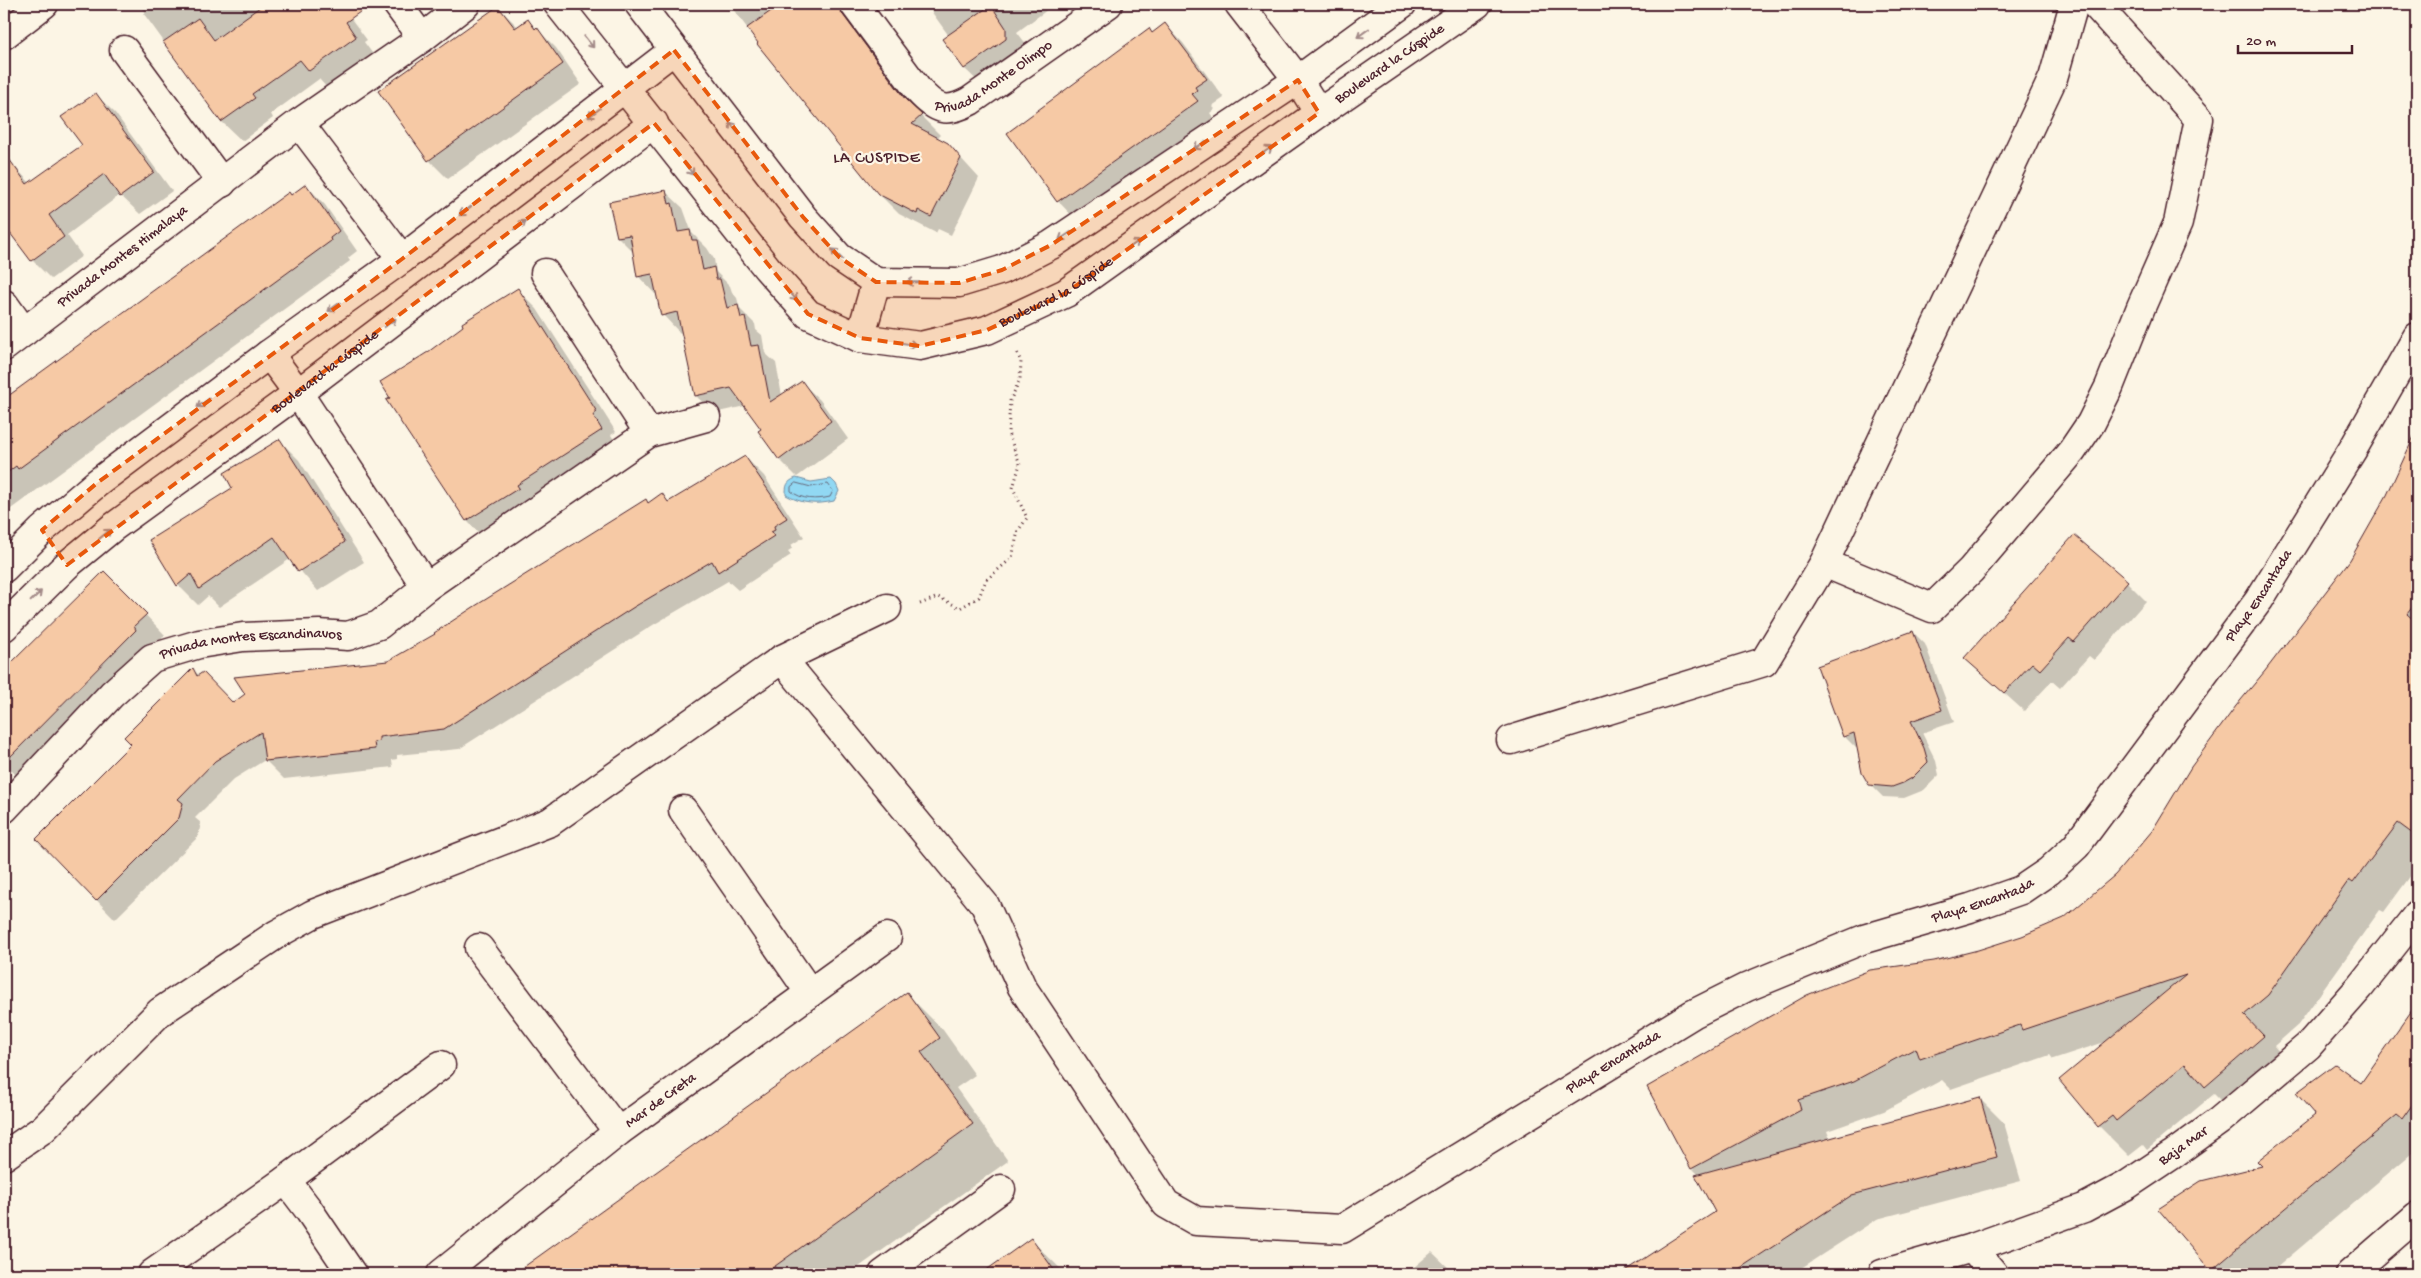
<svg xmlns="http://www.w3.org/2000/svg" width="2421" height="1278" font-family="'Gochi Hand',sans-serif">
	<rect width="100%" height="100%" fill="#fcf5e5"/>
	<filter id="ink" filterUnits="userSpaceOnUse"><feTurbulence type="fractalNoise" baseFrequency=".02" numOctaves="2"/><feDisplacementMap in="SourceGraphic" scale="10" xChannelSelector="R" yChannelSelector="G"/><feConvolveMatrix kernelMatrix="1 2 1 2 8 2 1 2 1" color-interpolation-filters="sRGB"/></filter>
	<g filter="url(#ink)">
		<path fill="#91d8f3" stroke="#758ea3" d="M796 478 811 482 831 479 836 484 839 491 834 501C816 505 802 504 786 495 786 486 786 482 796 478Z"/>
		<path fill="#0003" d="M147 4H340L367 40 364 42 375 57 329 90 319 79 271 114 273 118 242 141 222 122 144 14 146 13 142 7Z
			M729 4H837L922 117 940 135 937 138 948 144 979 178 951 235 938 229 936 233 899 214 879 194 813 110 798 95Z
			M926 4H1055L1017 32 1033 53 985 88 965 69 944 39 949 36Z
			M498 7 518 27 528 20 556 48 581 84 448 179 429 160Z
			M1165 24 1183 43 1224 98 1212 106 1215 109 1210 113 1215 120 1076 220 1058 201 1008 133Z
			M96 95 115 113 172 191 140 214 120 195 67 235 82 256 51 279 32 260 4 222V160L7 158 30 183 83 145Z
			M306 185 325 205 357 251 348 258 350 261 4 514V400L289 193 291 196Z
			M665 191 683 208 692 233 707 248 714 259 716 272 730 286 732 292 737 298 740 309 755 324 756 330 762 335 765 353 776 363 782 396 802 383 820 400 848 439 797 477 780 460 759 431 762 429 745 406 714 413 696 396 682 332 680 333 663 315 658 293 655 294 638 276 634 253 618 237Z
			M517 289 537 309 616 432 611 435 621 450 486 540 467 521 388 400 429 353Z
			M2417 433V867L2384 912 2380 910 2298 1025 2274 1046 2293 1067 2236 1116 2214 1094 2147 1150 2143 1145 2129 1156 2099 1126 2108 1041 2053 1059 2050 1055 1951 1089 1942 1080 1884 1111 1827 1131 1830 1139 1980 1099 2004 1123 2021 1181 1877 1219 1792 1274H1623L1717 1213 1699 1175 1692 1168 1649 1088 1934 962 1979 951 2022 937 2065 919 2116 876 2153 832 2351 561 2388 495Z
			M279 440 299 460 364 562 318 591 290 559 219 607 208 596 198 605 178 585 150 541 234 488Z
			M745 457 764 476 804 537 791 545 793 548 788 551 791 555 738 590 728 581 653 625 459 749 397 755V759L392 760 393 767 284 779 265 760 234 779 195 818 201 823 198 837 115 919 37 839 133 744 193 670 233 704 246 694 388 662 437 635 646 500 649 503 662 495 669 502Z
			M104 572 165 635 23 782 4 763V673Z
			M2127 582 2146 601 2094 660 2089 656 2060 688 2052 681 2024 711 1965 658Z
			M1913 632 1925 644 1954 722 1922 733 1936 761 1939 775 1924 790 1904 798 1883 797 1870 784 1858 747 1856 748 1844 736Z
			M907 994 943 1030 975 1075 956 1088 1008 1161 849 1274H516Z
			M2417 1014V1149L2269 1274H2216L2160 1210 2264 1167 2361 1085Z
			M1031 1240 1066 1274H984Z
			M1432 1252 1455 1274H1406Z"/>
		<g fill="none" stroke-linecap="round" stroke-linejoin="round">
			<path stroke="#66697b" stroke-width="1" d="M796 483 811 487 828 484 833 491 830 497C817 500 801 500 791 491V487Z"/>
		</g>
		<path fill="#f6c9a5" stroke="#4a1f2b" d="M264 4H371L346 22 356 37 309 71 300 60 252 94 255 98 221 122 163 42 198 18 214 40Z
			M781 4H835L905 99 922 115 912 124 948 143 961 158 931 217 918 210 917 214 878 194 757 44 758 43 747 28Z
			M991 5 1006 28V39L964 69 942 39Z
			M498 6 515 28 528 19 535 29 537 27 563 64 428 161 378 91Z
			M1165 23 1207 79 1195 87 1197 90 1192 94 1198 101 1057 202 1007 133 1149 28 1152 33Z
			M96 93 154 172 120 197 104 174 49 215 64 237 31 261 4 225V152L27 184 82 145 61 117Z
			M306 184 339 231 330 238 331 241 18 469 16 466 4 475V399L289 192 291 195Z
			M666 190 669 204 672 203 678 232 690 230 692 240H697L703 270 714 267 716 279H720L727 308 738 305 741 318 745 317 751 346 759 345 770 402 802 381 831 421 779 460 758 431 761 429 731 388 695 396 677 312 661 316 652 274 637 277 630 235 617 237 609 202Z
			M518 288 597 412 593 415 602 430 517 485 519 488 466 521 386 400 390 398 380 382 428 352 463 326 462 323Z
			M2417 430V601L2407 614 2417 623V837L2398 823 2353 883 2349 880 2268 995 2244 1015 2264 1036 2205 1087 2185 1064 2116 1121 2112 1116 2098 1127 2059 1080 2186 975 2022 1030 2020 1025 1920 1059 1916 1048 1854 1081 1798 1100 1801 1110 1691 1169 1647 1087 1807 995 1870 970 1934 961 1978 950 2022 936 2064 918 2115 875 2152 831 2191 767 2236 706 2265 671 2350 560 2387 495Z
			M280 439 345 542 298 572 274 537 199 589 191 574 177 586 149 540 232 488 224 473Z
			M745 456 787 518 774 526 775 530 771 532 774 536 718 572 712 561 634 607 444 729 379 737V741L374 742 375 749 265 761 261 732 215 761 178 799 183 803 179 818 96 901 36 839 131 744 124 737 193 668 197 676 203 672 233 703 245 694 234 677 388 661 435 634 434 633 472 608 646 499 648 503 662 493 668 502Z
			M2074 535 2128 581 2074 642 2069 638 2040 670 2032 663 2004 693 1964 658Z
			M104 571 147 614 134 626 136 630 4 763V670Z
			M1913 631 1942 710 1911 721 1924 748 1928 762 1912 778 1903 783 1892 787 1869 785 1862 773 1854 733 1843 737 1817 666Z
			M907 992 940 1038 921 1052 973 1124 764 1274H514Z
			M2417 1003V1098L2402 1119 2397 1115 2211 1271 2158 1209 2201 1181 2262 1166 2257 1161 2315 1115 2296 1093 2335 1064 2361 1083Z
			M1980 1097 1997 1157 1852 1195 1731 1274H1620L1715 1212 1695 1175Z
			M1031 1238 1057 1274H981Z"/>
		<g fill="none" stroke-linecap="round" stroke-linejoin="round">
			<g stroke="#4a1f2b" stroke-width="31">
				<g id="street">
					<path d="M397 4 422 38"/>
					<path id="s1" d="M854 4 918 90C936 110 946 114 970 101L1108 4"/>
					<path d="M1239 4 1298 80 1319 113"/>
					<path d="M124 50 222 183"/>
					<path d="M299 123 402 259"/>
					<path d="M545 273 649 433"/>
					<path d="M4 304 24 332"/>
					<path id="s2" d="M4 347 299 123 422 38 466 4"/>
					<path d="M269 354 298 393 426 587"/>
					<path d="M1824 563 1932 608 1971 570 2000 536 2072 451 2091 423 2109 387 2141 307 2178 223 2199 119 2095 4"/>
					<path d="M782 659 887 608"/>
					<path d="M1511 740 1764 662 1824 563 2053 78 2074 4"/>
					<path id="s3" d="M4 809 112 694 152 658 199 644 243 637 319 634 348 636 379 625 426 587 649 433 706 417"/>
					<path d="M683 810 810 993"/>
					<path d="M479 948 618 1132"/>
					<path d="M286 1180 308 1209 352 1274"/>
					<path d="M1972 1248 1994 1274"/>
					<path d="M152 1274 286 1180 441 1065"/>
					<path id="s4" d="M441 1274 618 1132 887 937"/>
					<path d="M883 1274 1001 1189"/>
					<path id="s5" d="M1882 1274 1972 1248 2084 1208 2127 1185 2172 1155 2219 1121 2308 1046 2360 987 2417 915"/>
					<path d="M2350 1274 2417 1216"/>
				</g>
			</g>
			<g stroke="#4a1f2b" stroke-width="31">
				<g id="secondary">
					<path id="s6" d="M558 4 767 268 808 314 860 338 920 346 987 330 1066 293 1319 113 1477 4"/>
					<path d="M639 4 803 217 839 257 876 282 959 283 1002 270 1051 245 1298 80 1402 4"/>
					<path d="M4 35 44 4"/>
					<path d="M860 338 876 282"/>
					<path d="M4 568 42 530 97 483 269 354 402 259 674 50"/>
					<path id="s7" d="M4 627 67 565 112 528 298 393 654 123"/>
					<path id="s8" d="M4 1156 43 1129 160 1012 277 934 313 914 550 822 782 659 985 905 1022 987 1166 1204 1196 1221 1342 1229 1693 1014 1747 987 1864 939 1970 908 2021 890 2049 871 2076 846 2259 600 2353 449 2417 337"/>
				</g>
			</g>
			<path stroke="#4a1f2b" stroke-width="3" stroke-dasharray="1 4" stroke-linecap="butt" d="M920 604 938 597 960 608 979 597 986 580 1012 558 1018 531 1027 518 1013 488 1020 464 1008 433 1010 401 1020 379 1021 362 1017 352"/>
			<use href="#street" stroke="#fcf5e5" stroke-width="28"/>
			<use href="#secondary" stroke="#fcf5e5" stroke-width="28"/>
		</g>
		<defs><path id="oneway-shaft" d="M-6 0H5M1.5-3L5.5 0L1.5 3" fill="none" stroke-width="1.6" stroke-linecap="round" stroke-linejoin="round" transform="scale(1.25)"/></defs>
		<g stroke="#a38a88">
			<use href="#oneway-shaft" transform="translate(1363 33) rotate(144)"/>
			<use href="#oneway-shaft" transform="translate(589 42) rotate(51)"/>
			<use href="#oneway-shaft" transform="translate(594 113) rotate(143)"/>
			<use href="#oneway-shaft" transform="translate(734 128) rotate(-128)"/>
			<use href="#oneway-shaft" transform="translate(1200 145) rotate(146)"/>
			<use href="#oneway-shaft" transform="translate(1266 151) rotate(-35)"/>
			<use href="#oneway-shaft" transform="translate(689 169) rotate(52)"/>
			<use href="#oneway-shaft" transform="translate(465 211) rotate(143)"/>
			<use href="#oneway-shaft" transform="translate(520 225) rotate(-37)"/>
			<use href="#oneway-shaft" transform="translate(1065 236) rotate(146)"/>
			<use href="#oneway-shaft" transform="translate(1133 245) rotate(-36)"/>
			<use href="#oneway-shaft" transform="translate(837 254) rotate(-136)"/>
			<use href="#oneway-shaft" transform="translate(914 282) rotate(-179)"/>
			<use href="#oneway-shaft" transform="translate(792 295) rotate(48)"/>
			<use href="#oneway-shaft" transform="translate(334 307) rotate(144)"/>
			<use href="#oneway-shaft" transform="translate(390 323) rotate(-37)"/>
			<use href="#oneway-shaft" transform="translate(909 344) rotate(8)"/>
			<use href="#oneway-shaft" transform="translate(203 403) rotate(143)"/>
			<use href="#oneway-shaft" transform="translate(105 534) rotate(-39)"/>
			<use href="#oneway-shaft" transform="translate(36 596) rotate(-44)"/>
		</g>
	</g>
	<path fill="#e8590c" fill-opacity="0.2" stroke="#e8590c" stroke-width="4" stroke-dasharray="10 6" stroke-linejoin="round" d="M674 50 803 217 839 257 876 282 959 283 1002 270 1051 245 1298 80 1319 113 1066 293 987 330 920 346 860 338 808 314 654 123 67 565 42 530 97 483 402 259Z"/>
	<g text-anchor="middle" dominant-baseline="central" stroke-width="4.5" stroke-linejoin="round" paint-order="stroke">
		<g font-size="15" fill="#4a1f2b" stroke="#fcf5e5">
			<text stroke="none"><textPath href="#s6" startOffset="1069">Boulevard la Cúspide</textPath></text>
			<text stroke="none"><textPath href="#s1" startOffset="198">Privada Monte Olimpo</textPath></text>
			<text stroke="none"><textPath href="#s2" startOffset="149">Privada Montes Himalaya</textPath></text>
			<text stroke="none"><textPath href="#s6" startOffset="664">Boulevard la Cúspide</textPath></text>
			<text stroke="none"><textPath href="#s7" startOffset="411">Boulevard la Cúspide</textPath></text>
			<text stroke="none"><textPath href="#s8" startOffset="2926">Playa Encantada</textPath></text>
			<text stroke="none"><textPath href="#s3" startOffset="312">Privada Montes Escandinavos</textPath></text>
			<text stroke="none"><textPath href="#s8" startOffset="2506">Playa Encantada</textPath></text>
			<text stroke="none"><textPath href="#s8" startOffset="2101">Playa Encantada</textPath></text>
			<text stroke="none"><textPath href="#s4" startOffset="280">Mar de Creta</textPath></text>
			<text stroke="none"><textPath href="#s5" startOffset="330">Baja Mar</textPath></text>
		</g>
		<g font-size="16" letter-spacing="1" fill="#4a1f2b" stroke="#fcf5e5">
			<text x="877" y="159">LA CUSPIDE</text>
		</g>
	</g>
	<rect width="2421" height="1278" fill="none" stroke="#fcf5e5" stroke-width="20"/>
	<rect x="10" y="10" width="2401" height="1258" fill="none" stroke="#4a1f2b" stroke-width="2" filter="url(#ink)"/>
	<path d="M2238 45v8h114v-8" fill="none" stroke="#4a1f2b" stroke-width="2.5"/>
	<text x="2246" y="45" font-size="15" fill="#4a1f2b" stroke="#fcf5e5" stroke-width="4" paint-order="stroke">20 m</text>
</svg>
